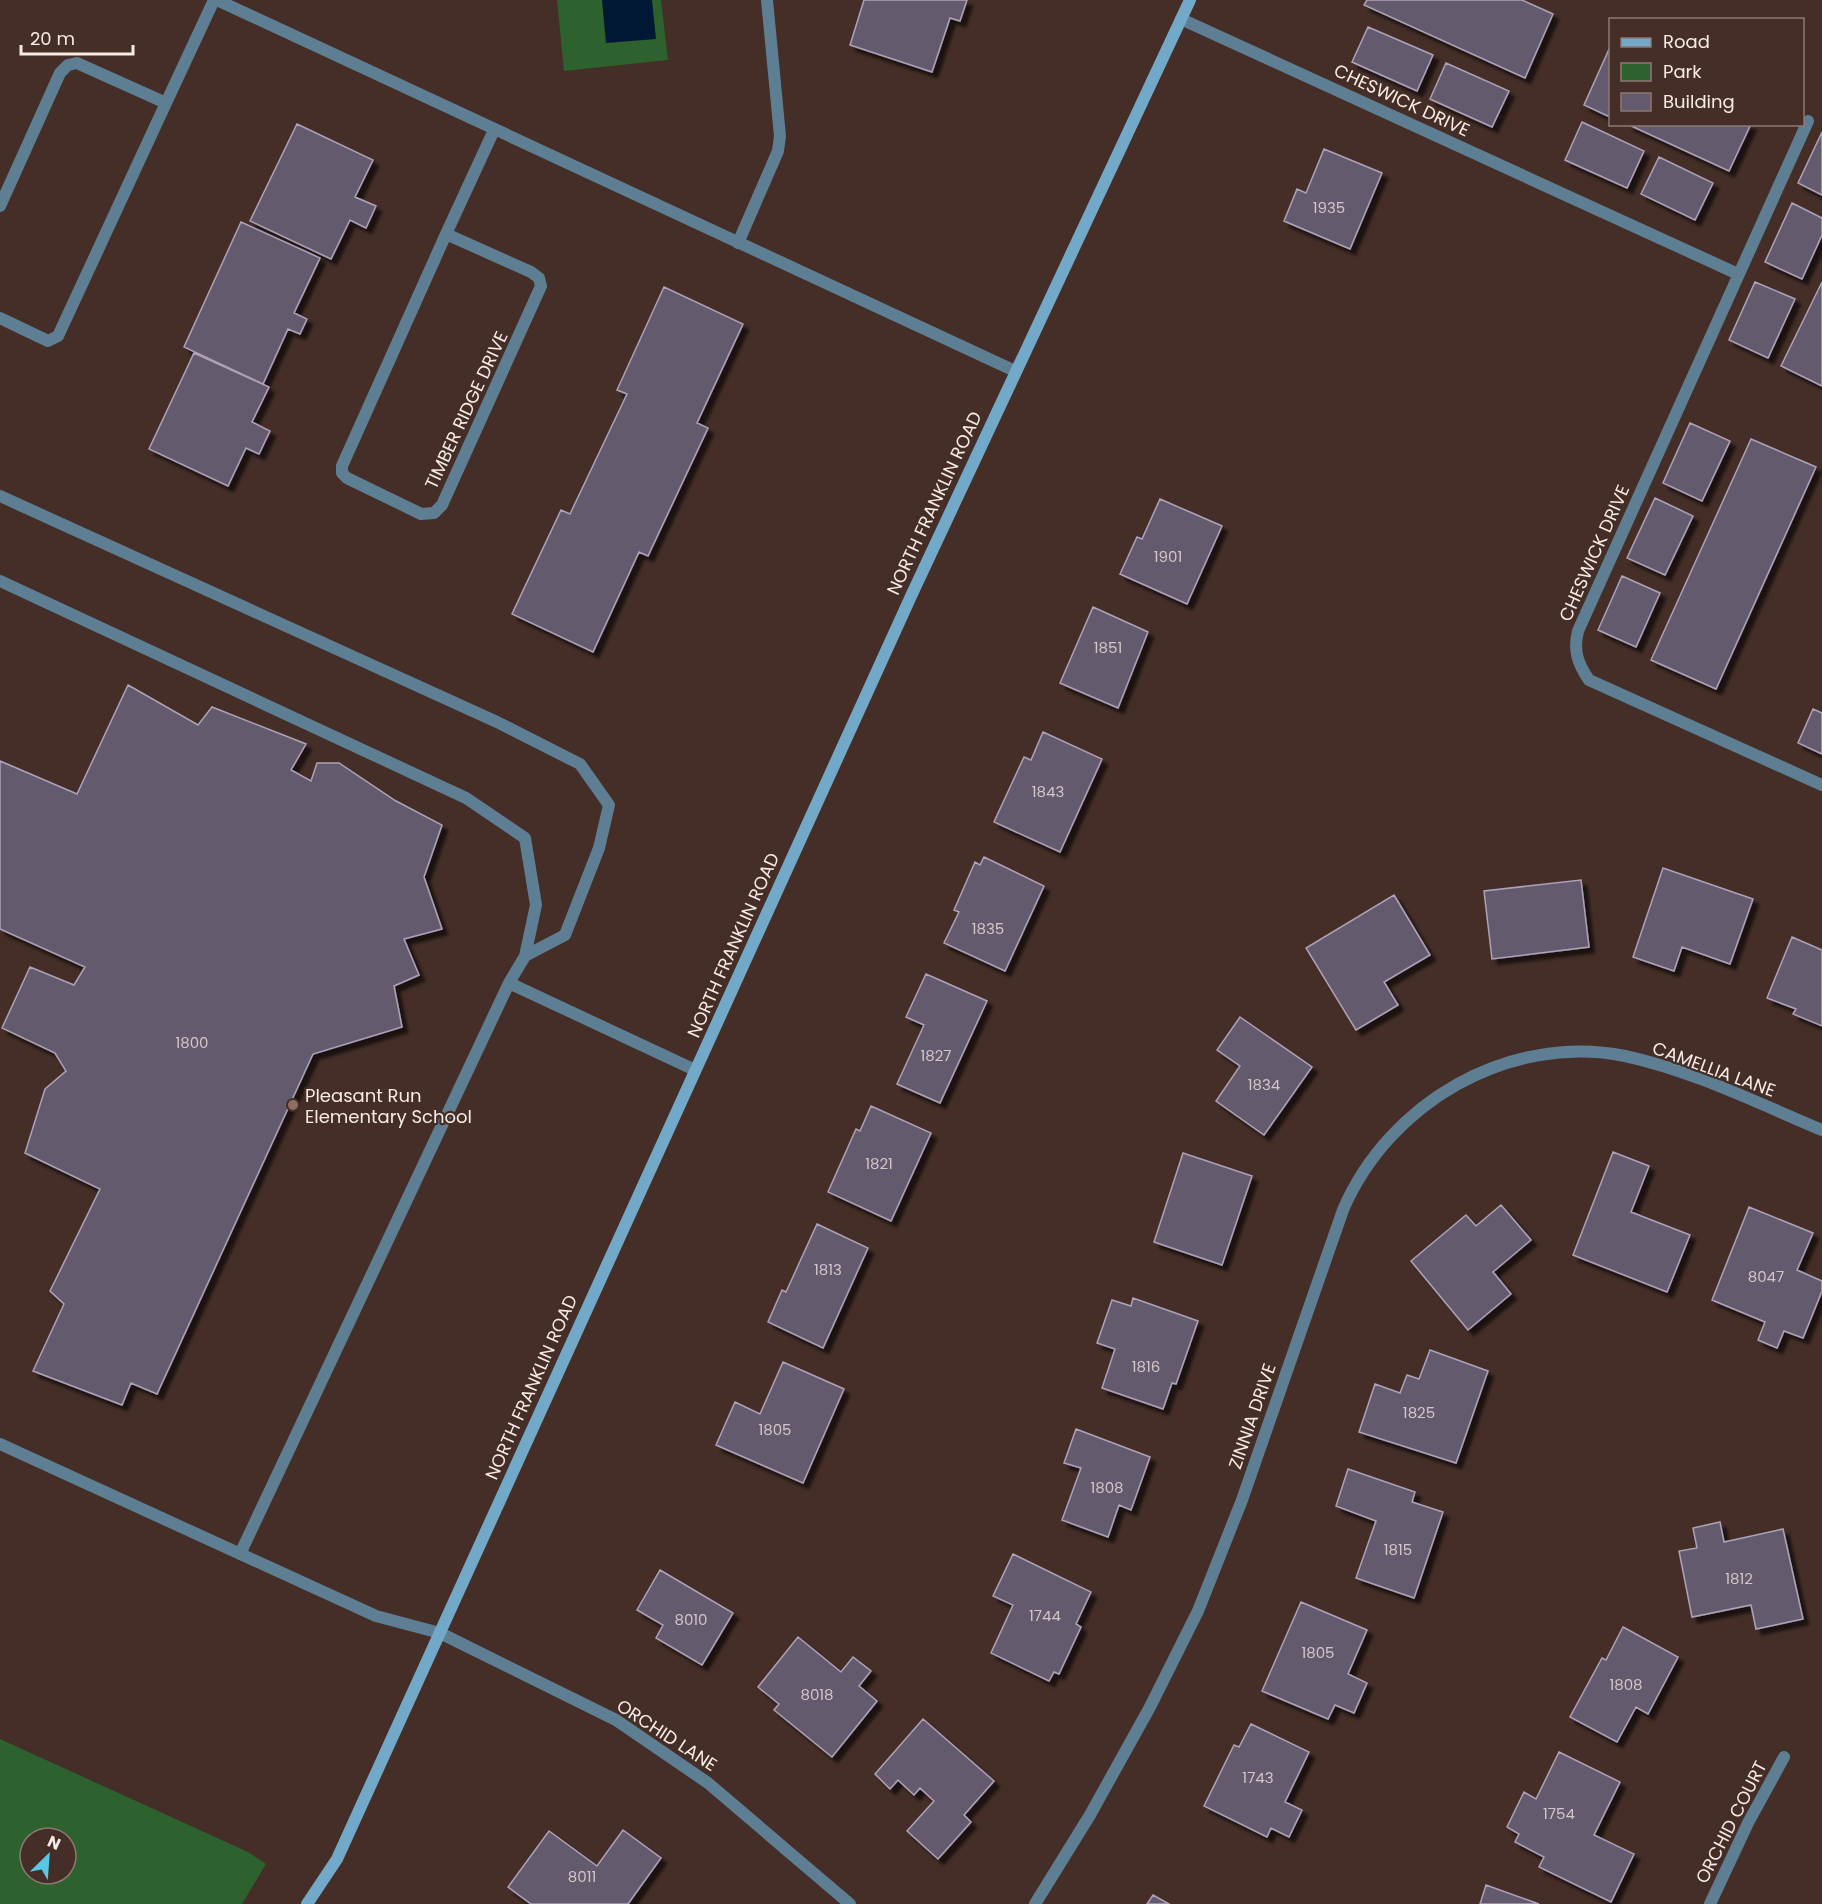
<svg xmlns="http://www.w3.org/2000/svg" width="1822" height="1904" font-family="Poppins,sans-serif">
	<defs>
		<filter id="shadow"><feDropShadow dx="5.5" dy="5.5" stdDeviation="1.5" flood-color="#0009"/></filter>
	</defs>
	<rect width="100%" height="100%" fill="#442e27"/>
	<path fill="#2d612d" fill-rule="evenodd" d="M557 0H661L668 60 564 71Z
		M0 1739 248 1852 266 1864 242 1904H0ZM30 1838H66V1874H30Z"/>
	<path fill="#001833" d="M602 0H652L656 39 606 43Z"/>
	<path fill="#645a6e" stroke="#ada2b9" stroke-width="1.5" filter="url(#shadow)" d="M864 0H967L960 21 950 18 932 72 850 45Z
		M1367 0H1522L1553 14 1525 78 1364 5Z
		M1368 27 1433 55 1417 91 1352 62Z
		M1610 47V117L1584 105Z
		M1446 63 1509 91 1492 127 1430 99Z
		M1582 122 1644 151 1627 188 1565 160Z
		M297 124 373 160 355 197 376 206 366 228 350 220 331 259 250 221Z
		M1627 124H1751L1729 171Z
		M1822 132V195L1798 183Z
		M1324 149 1382 173 1350 249 1284 221 1297 189 1306 193Z
		M1659 157 1713 183 1695 220 1641 194Z
		M1792 203 1822 218V235L1802 279 1765 262Z
		M241 222 320 258 294 313 307 319 300 334 288 329 263 384 184 347Z
		M1755 282 1795 299 1768 358 1729 340Z
		M1822 282V386L1781 366Z
		M664 287 743 324 697 423 708 428 648 556 639 552 593 652 512 614 561 510 570 514 627 394 617 390Z
		M194 353 269 387 252 422 270 431 259 454 246 448 228 486 149 449Z
		M1690 423 1730 441 1702 501 1663 483Z
		M1751 439 1816 467 1716 689 1651 660Z
		M1655 498 1693 516 1665 575 1627 558Z
		M1160 499 1222 526 1187 604 1120 574 1137 537 1142 539Z
		M1622 576 1660 593 1636 647 1598 630Z
		M1093 607 1148 632 1118 708 1060 683Z
		M128 685 198 725 212 707 306 744 291 770 311 781 317 763H339L396 801 442 825 424 877 442 929 404 939 419 975 394 986 402 1027 313 1054 157 1394 131 1383 122 1405 33 1371 64 1304 50 1291 100 1189 25 1153 45 1089 66 1071 55 1053 2 1028 30 967 74 985 85 967 0 929V761L77 794Z
		M1813 709 1822 713V754L1798 743Z
		M1043 732 1102 759 1060 852 994 822 1024 757 1031 760Z
		M984 857 1044 886 1005 971 944 943 959 912 954 910 975 862 980 865Z
		M1663 868 1753 899 1730 964 1682 947 1674 971 1633 957Z
		M1581 880 1589 947 1492 959 1484 891Z
		M1394 895 1430 955 1384 982 1398 1005 1356 1030 1306 948Z
		M1792 937 1822 950V1026L1793 1014 1796 1009 1767 998Z
		M926 974 987 1001 940 1103 897 1084 924 1025 906 1017Z
		M1240 1017 1312 1067 1264 1135 1216 1101 1240 1066 1217 1050Z
		M871 1106 931 1133 891 1221 828 1192 856 1129 860 1131Z
		M1613 1152 1649 1166 1631 1212 1690 1235 1667 1292 1573 1255Z
		M1183 1153 1252 1176 1222 1265 1154 1242Z
		M1501 1205 1531 1240 1493 1272 1511 1294 1468 1330 1411 1261 1466 1215 1476 1226Z
		M1749 1207 1813 1233 1797 1270 1822 1281V1291L1803 1338 1784 1331 1777 1348 1758 1340 1765 1322 1712 1300Z
		M817 1224 868 1248 823 1348 768 1322 782 1290 786 1292Z
		M1133 1298 1198 1321 1176 1384 1172 1383 1163 1409 1102 1388 1115 1349 1097 1343 1112 1300 1131 1306Z
		M1430 1350 1488 1371 1456 1463 1359 1432 1375 1384 1400 1393 1407 1375 1419 1379Z
		M783 1362 844 1389 803 1483 716 1445 735 1402 760 1414Z
		M1076 1429 1150 1457 1131 1510 1119 1505 1108 1537 1062 1520 1081 1468 1064 1463Z
		M1348 1469 1415 1492 1412 1502 1443 1512 1414 1598 1356 1578 1376 1521 1336 1506Z
		M1720 1522 1724 1542 1783 1529 1803 1619 1756 1629 1751 1605 1692 1617 1679 1551 1697 1548 1693 1528Z
		M1013 1554 1091 1592 1076 1624 1081 1627 1059 1674 1054 1672 1049 1681 991 1653 1013 1605 993 1596Z
		M660 1570 733 1613 702 1665 656 1638 663 1625 637 1610Z
		M1301 1602 1367 1630 1348 1674 1367 1683 1354 1713 1335 1705 1328 1719 1262 1691Z
		M1623 1627 1678 1657 1648 1714 1636 1707 1617 1742 1570 1717 1602 1658 1606 1660Z
		M798 1637 841 1672 853 1657 871 1671 859 1686 877 1701 832 1757 774 1710 779 1704 758 1687Z
		M923 1719 994 1781 964 1815 971 1822 938 1859 907 1831 934 1801 920 1788 914 1795 898 1780 890 1789 875 1774Z
		M1251 1724 1309 1752 1285 1802 1302 1810 1289 1837 1271 1828 1267 1837 1204 1806 1234 1745 1239 1747Z
		M1559 1752 1620 1782 1594 1835 1634 1854 1611 1902 1539 1867 1544 1857 1515 1842 1519 1834 1507 1827 1524 1792 1536 1799Z
		M623 1830 661 1858 628 1904H531L508 1887 549 1831 597 1866Z
		M1486 1885 1539 1904H1480Z
		M1153 1895 1169 1904H1147Z"/>
	<g fill="none" stroke-linecap="round" stroke-linejoin="round">
		<path stroke="#5e7f93" stroke-width="12" d="M0 496 497 722 580 764 609 805 599 848 565 935 525 956
			M0 581 466 798 525 838 536 905 525 956 509 983
			M0 1444 376 1616 440 1633
			M240 1554 509 983 695 1070"/>
		<path stroke="#5e7f93" stroke-width="12" d="M217 0 1015 371
			M1181 19 1738 274
			M166 103 214 0
			M1808 121 1578 631C1573 651 1578 664 1589 680L1822 785
			M0 206 60 73 68 65 77 63 166 103 58 336 48 341 0 318
			M446 234 531 272 539 278 541 286 442 505 434 513 421 514 347 478 342 473V466Z
			M446 234 494 130
			M738 243 778 151 780 136 767 0
			M440 1633 616 1720 708 1783 850 1904
			M1035 1904 1090 1815 1150 1707 1198 1611 1242 1500 1343 1210C1389 1103 1508 1033 1625 1056 1691 1070 1760 1104 1822 1130
			M1710 1904 1748 1823 1784 1757"/>
		<path stroke="#72a9c8" stroke-width="12" d="M307 1904 337 1859 912 594 1190 0"/>
	</g>
	<circle fill="#8d6e63" stroke="#442e27" stroke-width="2" cx="293" cy="1105" r="6"/>
	<g text-anchor="middle" dominant-baseline="central" stroke-width="4.5" stroke-linejoin="round" paint-order="stroke">
		<g font-size="15" fill="#d3c6c7">
			<text x="1329" y="207">1935</text>
			<text x="1168" y="556">1901</text>
			<text x="1108" y="647">1851</text>
			<text x="1048" y="791">1843</text>
			<text x="988" y="928">1835</text>
			<text x="192" y="1042">1800</text>
			<text x="936" y="1055">1827</text>
			<text x="1264" y="1084">1834</text>
			<text x="879" y="1163">1821</text>
			<text x="828" y="1269">1813</text>
			<text x="1766" y="1276">8047</text>
			<text x="1146" y="1366">1816</text>
			<text x="1419" y="1412">1825</text>
			<text x="775" y="1429">1805</text>
			<text x="1107" y="1487">1808</text>
			<text x="1398" y="1549">1815</text>
			<text x="1739" y="1578">1812</text>
			<text x="1045" y="1615">1744</text>
			<text x="691" y="1619">8010</text>
			<text x="1318" y="1652">1805</text>
			<text x="1626" y="1684">1808</text>
			<text x="817" y="1694">8018</text>
			<text x="1258" y="1777">1743</text>
			<text x="1559" y="1813">1754</text>
			<text x="582" y="1876">8011</text>
		</g>
		<g font-size="18" fill="#f8eae5" stroke="#442e27">
			<text transform="translate(1402 100) rotate(25)">CHESWICK DRIVE</text>
			<text transform="translate(466 410) rotate(-65)">TIMBER RIDGE DRIVE</text>
			<text transform="translate(934 503) rotate(-65)">NORTH FRANKLIN ROAD</text>
			<text transform="translate(1594 553) rotate(-66)">CHESWICK DRIVE</text>
			<text transform="translate(733 945) rotate(-66)">NORTH FRANKLIN ROAD</text>
			<text transform="translate(1714 1069) rotate(20)">CAMELLIA LANE</text>
			<text transform="translate(531 1387) rotate(-66)">NORTH FRANKLIN ROAD</text>
			<text transform="translate(1252 1416) rotate(-71)">ZINNIA DRIVE</text>
			<text transform="translate(667 1735) rotate(33)">ORCHID LANE</text>
			<text transform="translate(1731 1822) rotate(-63)">ORCHID COURT</text>
		</g>
		<g font-size="18" fill="#f8eae5" stroke="#442e27" text-anchor="start">
			<text x="305" y="1095">Pleasant Run<tspan x="305" dy="21">Elementary School</tspan></text>
		</g>
	</g>
	<rect x="1609" y="18" width="195" height="108" fill="#442e27" stroke="#8c7973" stroke-width="1.5"/>
	<rect x="1621" y="38" width="30" height="9" fill="#72a9c8" stroke="#8c7973" stroke-width="1.5"/>
	<text x="1663" y="48" font-size="18" fill="#f8eae5">Road</text>
	<rect x="1621" y="63" width="30" height="18" fill="#2d612d" stroke="#8c7973" stroke-width="1.5"/>
	<text x="1663" y="78" font-size="18" fill="#f8eae5">Park</text>
	<rect x="1621" y="93" width="30" height="18" fill="#645a6e" stroke="#8c7973" stroke-width="1.5"/>
	<text x="1663" y="108" font-size="18" fill="#f8eae5">Building</text>
	<g transform="translate(48 1856) rotate(25)"><circle r="28" fill="#442e27" stroke="#8c7973" stroke-width="1.5"/>
	<path d="M0-4.5L10 22L0 15L-10 22Z" fill="#59c8e4"/>
	<text y="-9" font-size="16" font-weight="bold" text-anchor="middle" fill="#f8eae5">N</text>
	</g>
	<path d="M21 45v9h112v-9" fill="none" stroke="#f8eae5" stroke-width="3"/>
	<text x="30" y="45" font-size="18" fill="#f8eae5" stroke="#442e27" stroke-width="4.5" paint-order="stroke">20 m</text>
</svg>
